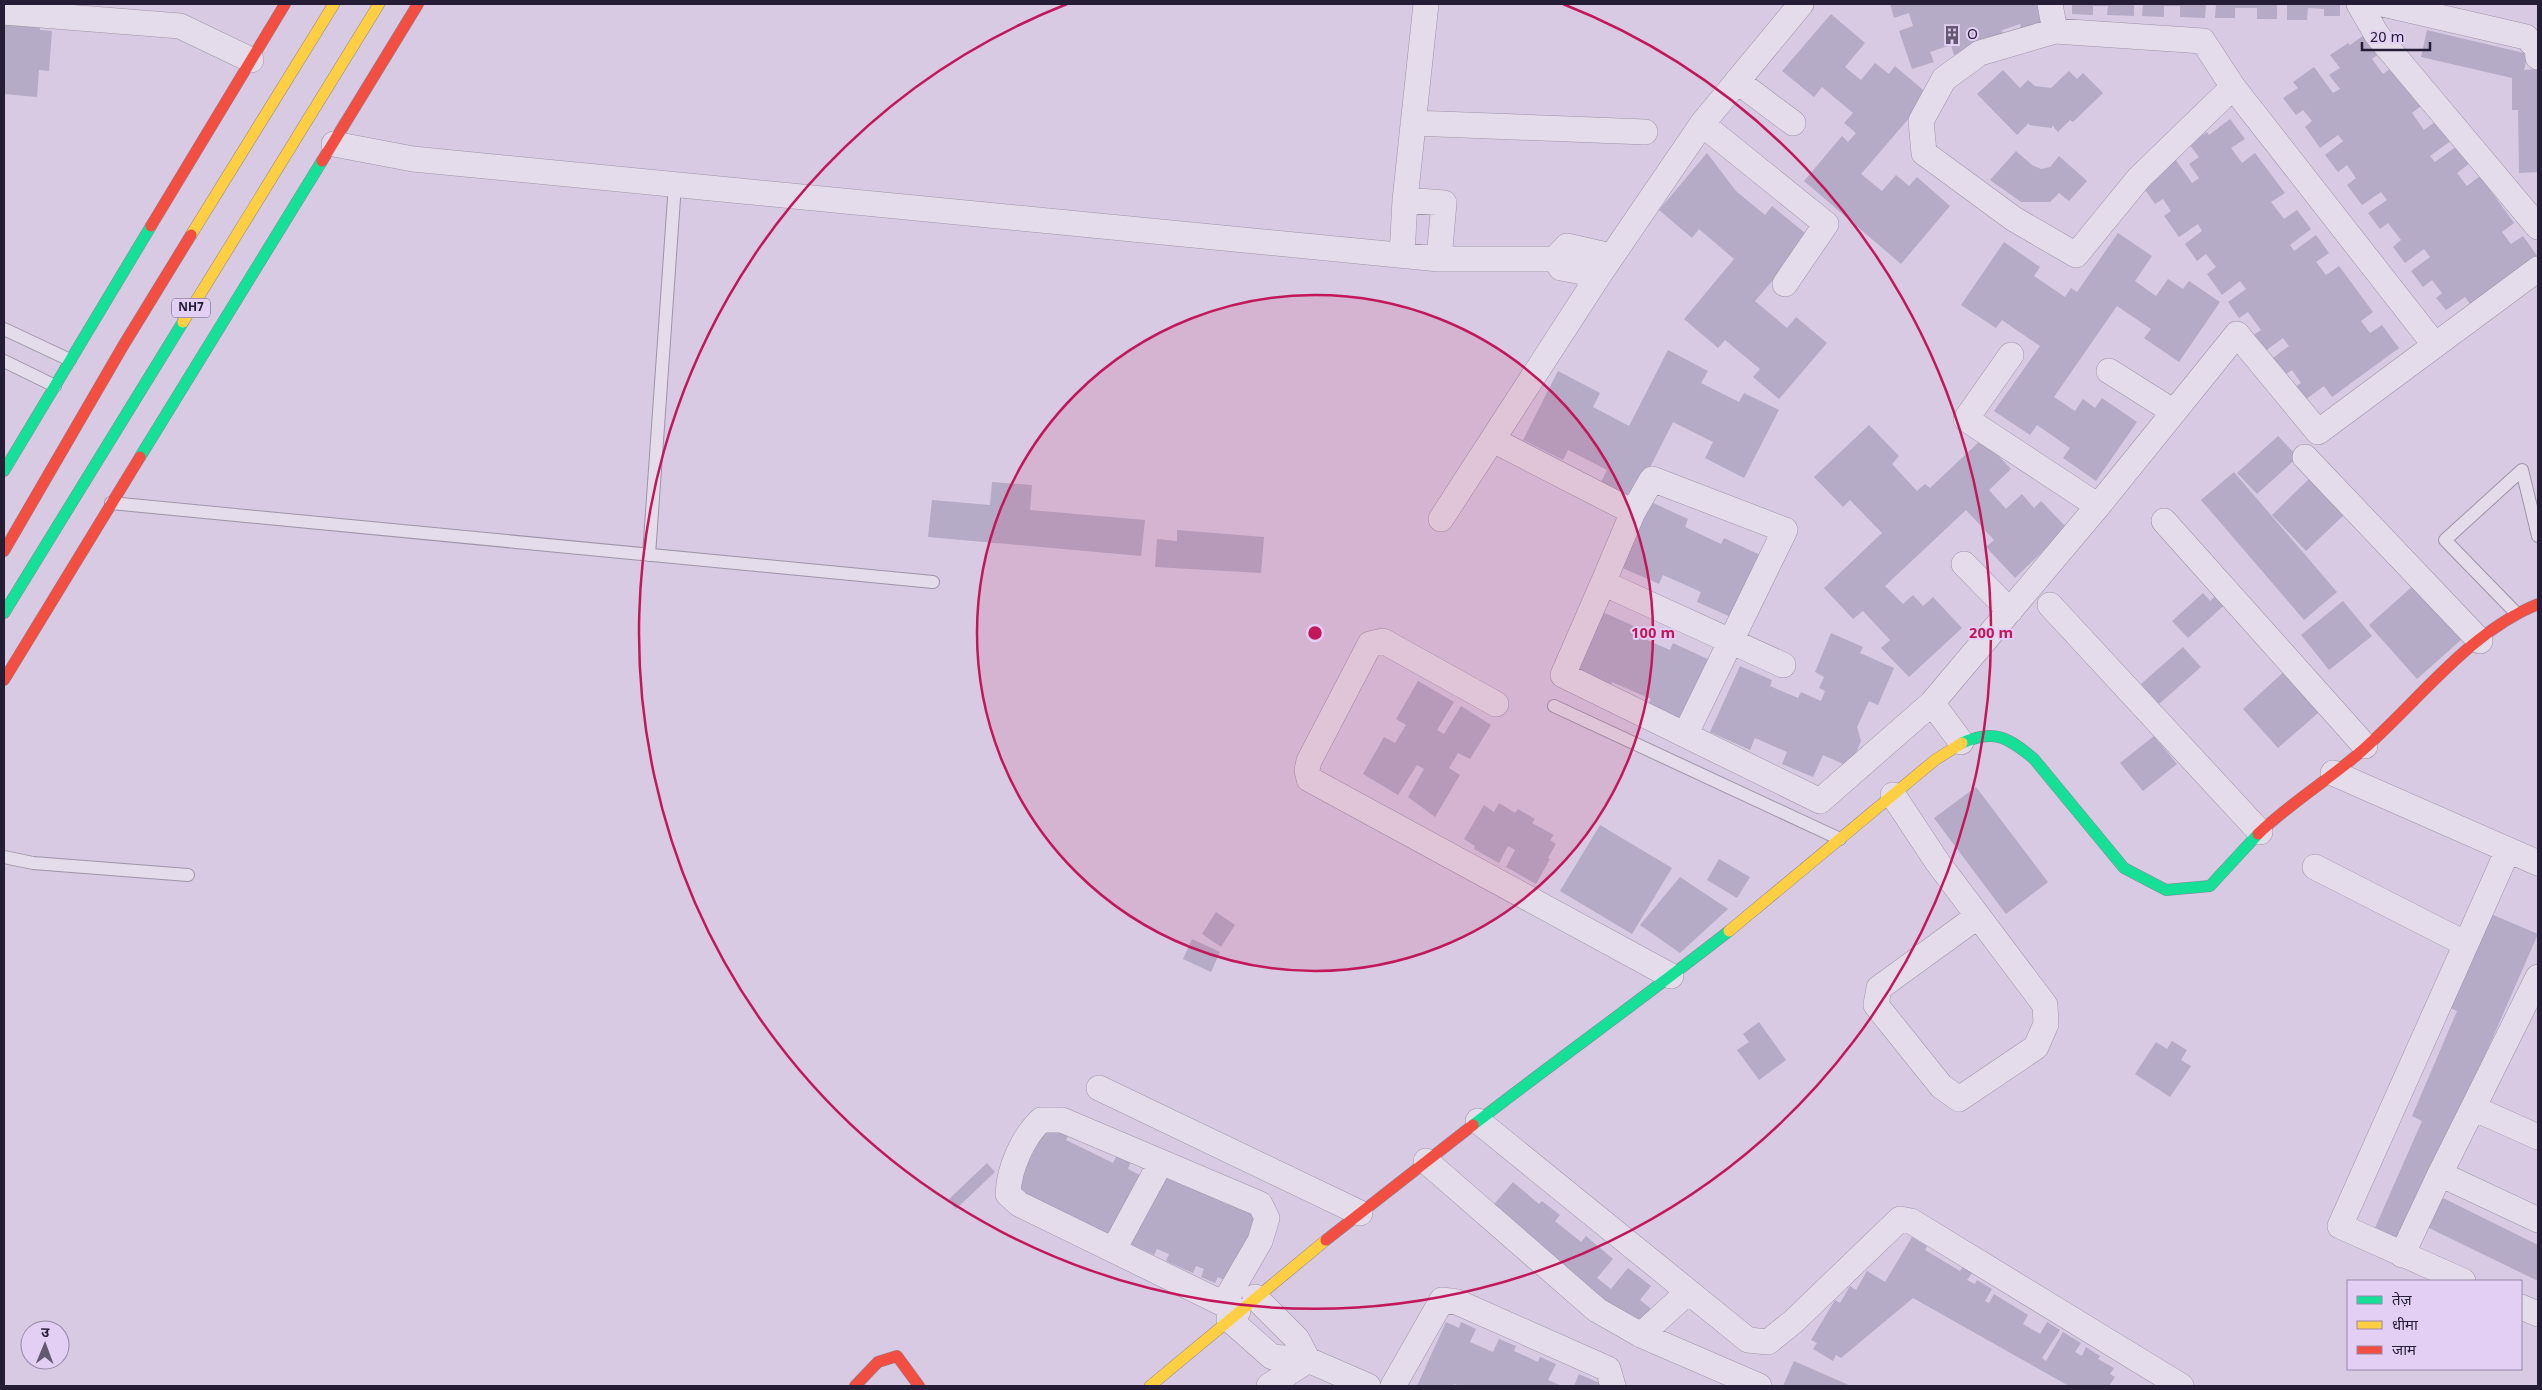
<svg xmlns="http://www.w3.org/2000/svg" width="2542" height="1390" font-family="Georgia,'Noto Sans Devanagari',serif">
	<rect width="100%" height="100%" fill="#d7cae2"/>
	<path fill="#b5abc6" d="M4 4 41 6 40 30 52 31 49 71 39 70 37 97 4 94Z
		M1890 4H2040L2047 23 2022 32 2020 24 2002 30 2004 38 1954 55 1951 45 1930 52 1934 62 1912 69 1899 31 1913 26 1909 13 1894 18Z
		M2072 4H2134V16L2107 15 2108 6H2093V15L2072 14Z
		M2143 4H2206L2205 18 2180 17V6H2164V17L2142 16Z
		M2216 4H2277V19H2257V8H2235V18H2215Z
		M2287 4H2340V16H2324V9L2308 8 2307 20H2287Z
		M1831 14 1865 43 1845 67 1861 80 1875 63 1889 74 1895 66 1929 95 1861 174 1882 191 1896 175 1909 186 1917 177 1950 206 1901 264 1804 181 1842 136 1848 142 1856 133 1844 123 1853 113 1822 87 1814 97 1782 71Z
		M2371 30 2385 49 2372 59 2383 74 2396 64 2425 103 2412 113 2424 130 2438 120 2452 140 2430 156 2435 162 2457 146 2470 163 2457 173 2467 186 2480 176 2514 223 2502 232 2511 244 2523 236 2538 257V259L2473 308 2465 297 2446 310 2436 298 2442 293 2432 280 2423 287 2411 271 2430 257 2424 249 2405 263 2393 247 2401 240 2388 223 2380 229 2368 213 2387 200 2381 192 2362 205 2347 185 2356 178 2347 165 2338 172 2325 155 2343 141 2338 135 2320 148 2305 127 2312 121 2303 110 2296 115 2283 98 2298 88 2293 82 2314 67 2333 93 2340 89 2329 75 2340 68 2330 55 2348 43 2350 45Z
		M2427 30 2528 54 2524 70 2537 69 2538 172 2519 173 2518 110H2512V78L2421 57Z
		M2003 70 2020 88 2028 80 2035 86 2051 88 2069 71 2077 79 2083 73 2103 93 2073 122 2070 120 2058 132 2052 125V128L2029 125V123L2017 135 1977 94Z
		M2230 119 2245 139 2231 148 2242 163 2255 153 2285 193 2271 202 2284 219 2297 210 2311 229 2290 245 2294 251 2316 235 2329 253 2316 262 2326 275 2339 266 2373 312 2361 321 2370 333 2382 325 2399 348 2332 397 2324 386 2305 400 2295 387 2301 383 2292 370 2282 377 2270 360 2289 346 2283 338 2264 352 2252 336 2261 330 2248 312 2239 318 2228 302 2246 289 2240 281 2222 295 2207 274 2216 267 2206 254 2197 261 2185 244 2202 231 2198 224 2179 237 2164 216 2171 211 2163 199 2155 204 2143 187 2173 156 2192 183 2199 178 2189 164 2199 157 2189 144 2207 132 2209 135Z
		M2016 151 2032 165 2041 169 2050 167 2059 156 2087 181 2069 201 2059 193 2050 202H2021L1990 180Z
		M1707 153 1736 191 1765 215 1772 206 1810 237 1755 301 1787 328 1796 317 1827 343 1779 399 1753 377 1760 369 1725 340 1718 348 1684 319 1734 259 1699 229 1692 238 1659 210Z
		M2118 233 2152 256 2135 281 2156 296 2168 279 2183 289 2189 281 2220 302 2179 362 2144 338 2151 329 2117 306 2054 397 2075 411 2083 399 2095 408 2102 398 2137 422 2096 481 2063 458 2070 448 2037 425 2030 435 1994 411 2040 346 2002 320 1996 328 1961 305 2004 242 2040 267 2034 276 2065 297 2071 288 2077 292Z
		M1668 350 1708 371 1701 383 1739 402 1744 393 1779 410 1744 478 1705 458 1713 442 1673 422 1634 499 1601 482 1607 470 1568 450 1563 460 1523 440 1558 371 1600 393 1593 407 1629 426Z
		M1869 425 1899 456 1892 464 1917 491 1925 484 1930 488 1982 439 2011 469 1989 490 2006 509 2022 494 2034 508 2041 501 2067 528 2015 578 1986 547 1994 540 1966 510 1885 586 1903 604 1913 595 1923 606 1933 597 1962 628 1909 677 1881 648 1890 640 1863 611 1853 619 1824 588 1882 533 1850 500 1843 507 1814 477Z
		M2278 436 2298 457 2257 494 2237 473Z
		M2234 472 2337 592 2304 620 2201 500Z
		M2310 478 2345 514 2306 551 2272 515Z
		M992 482 1032 485 1030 510 1145 520 1141 556 928 537 932 500 990 505Z
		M1649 501 1688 519 1685 527 1721 544 1724 538 1760 555 1731 617 1697 602 1701 592 1663 575 1659 584 1618 566Z
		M1177 530 1264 537 1261 573 1155 567 1157 539 1177 541Z
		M2414 585 2462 639 2417 679 2369 625Z
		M2220 592 2229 601 2188 638 2172 621 2203 593 2210 601Z
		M2343 601 2372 636 2329 670 2301 635Z
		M1600 611 1636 627 1633 634 1670 650 1673 643 1712 661 1684 725 1647 708 1651 699 1612 682 1608 692 1571 676Z
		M1831 633 1863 647 1860 653 1894 668 1878 705 1869 701 1857 727 1861 741 1850 767 1823 755 1813 777 1782 764 1787 752 1755 738 1750 750 1710 732 1740 666 1772 680 1770 686 1798 698 1801 692 1821 701 1825 691 1819 688 1824 677 1815 672Z
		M2183 647 2201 667 2159 704 2141 684Z
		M2289 667 2325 707 2278 748 2243 709Z
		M1418 681 1454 702 1437 730 1444 734 1461 706 1491 725 1470 759 1458 753 1449 768 1460 775 1435 817 1408 797 1424 769 1417 765 1398 795 1363 774 1384 737 1395 743 1406 725 1396 719Z
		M2154 736 2177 764 2143 791 2120 763Z
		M1976 787 2048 882 2006 914 1934 818Z
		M1499 803 1515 813 1518 809 1535 819 1532 823 1554 835 1550 840 1556 844 1548 858 1550 859 1536 884 1506 867 1515 850 1508 846 1499 863 1474 849 1475 846 1464 839 1484 805 1494 812Z
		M1600 825 1672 868 1632 934 1560 891Z
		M1719 859 1750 877 1737 898 1707 880Z
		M1680 877 1728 909 1680 953 1640 925Z
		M1216 912 1235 925 1221 947 1202 934Z
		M2491 914 2538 934 2403 1243 2374 1230 2422 1121 2412 1116 2457 1011 2450 1008Z
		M1192 939 1220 952 1211 972 1183 959Z
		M1759 1022 1786 1060 1759 1080 1737 1050 1749 1042 1743 1034Z
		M2172 1041 2187 1050 2181 1060 2191 1066 2170 1097 2135 1074 2156 1042 2167 1049Z
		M1046 1127 1070 1132 1066 1140 1113 1163 1117 1155 1131 1162 1128 1169 1142 1176 1113 1236 1102 1231 1100 1236 1012 1195Z
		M987 1163 995 1172 956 1209 948 1200Z
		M1160 1173 1228 1205 1231 1199 1244 1210 1258 1217 1228 1282 1218 1277 1215 1283 1201 1277 1204 1269 1196 1266 1193 1273 1166 1261 1169 1254 1157 1249 1154 1255 1128 1243Z
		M1513 1182 1539 1204 1542 1201 1560 1215 1555 1221 1581 1242 1586 1236 1613 1259 1597 1278 1611 1289 1628 1268 1651 1286 1640 1300 1660 1316 1653 1344 1489 1210Z
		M2441 1197 2538 1245V1281L2427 1227Z
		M1912 1237 1927 1246 1925 1250 1960 1271 1963 1267 1972 1273 1967 1280 1975 1284 1977 1280 1992 1289 1985 1301 1989 1303 1994 1294 2028 1315 2023 1324 2040 1334 2047 1322 2060 1330 2042 1358 2046 1361 2063 1332 2081 1343 2075 1352 2082 1356 2086 1347 2100 1356 2098 1359 2114 1368 2110 1374 2115 1377 2109 1386H2069L1913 1298 1841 1358 1836 1355 1833 1361 1813 1349 1817 1343 1811 1340 1835 1300 1840 1303 1850 1286 1856 1290 1867 1271 1885 1282Z
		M1446 1322 1459 1328 1461 1322 1476 1329 1470 1342 1493 1352 1499 1339 1516 1346 1514 1351 1538 1362 1540 1357 1556 1364 1548 1380 1562 1386H1460L1454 1384 1453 1386H1417Z
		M1794 1361 1851 1386H1783Z
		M1579 1374 1606 1386H1574Z"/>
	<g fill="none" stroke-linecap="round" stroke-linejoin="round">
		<g stroke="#9d94a7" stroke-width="14">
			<path id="lane" d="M4 329 70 360
				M4 361 55 386
				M111 503 933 582
				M649 555 675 184
				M2516 613 2445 540 2522 470 2538 536
				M1554 706 1840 839
				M4 857 33 863 188 875"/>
		</g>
		<g stroke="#9d94a7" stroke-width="26">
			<path id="street" d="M1426 4 1405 200 1444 203 1439 259
				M2050 4 2055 31
				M2359 4 2377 35 2538 227
				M2383 4 2526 37 2537 48 2538 57
				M4 12 180 26 251 60
				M2055 31 2203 41 2233 87 2139 178 2076 255 2014 219 1924 153 1921 121 1944 79 1980 53Z
				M1737 81 1793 123
				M2233 87 2434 344
				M1413 123 1645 132
				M1702 124 1826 224 1785 284
				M334 144 413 159 1439 259H1555
				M1402 255 1405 200
				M1599 275 1561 268 1555 259 1567 246 1611 256
				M2011 355 1966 419 2098 506
				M2109 371 2174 412
				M1493 440 1633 512 1603 583 1783 665
				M2305 457 2480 641
				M1633 512 1652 479 1785 530 1685 735
				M1441 519 1599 275 1702 124 1801 4
				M2164 521 2365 746
				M1964 564 2010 611
				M1603 583 1563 675 1820 801 1932 703 1961 742
				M2050 605 2260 832
				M1932 703 2098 506 2237 334 2318 432 2538 269
				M1496 704 1383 641 1370 644 1309 761 1307 770 1309 779 1671 976
				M2333 773 2538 863
				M1893 795 1938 863 2045 1005 2046 1024 2036 1047 1959 1099 1941 1086 1876 1005 1879 988 1978 916
				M2315 867 2466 944
				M2538 977 2473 1108 2538 1137
				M1099 1088 1360 1213
				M1478 1121 1748 1340 1768 1342 1794 1321 1900 1219 1911 1221 2181 1386
				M1426 1161 1597 1310 1641 1335 1759 1386
				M2440 1174 2473 1108
				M1114 1249 1161 1162
				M2402 1255 2440 1174 2538 1220
				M2463 1281 2340 1226 2508 850
				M1255 1297 1297 1339 1308 1360
				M1224 1303 1260 1241 1267 1218 1260 1204 1062 1120H1041C1023 1137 1009 1168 1008 1194L1019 1204 1238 1311
				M2521 1307 2538 1314
				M1229 1319 1272 1357 1308 1360 1368 1386
				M1641 1335 1688 1292
				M1269 1386 1308 1360
				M1393 1386 1442 1300 1457 1302 1608 1369 1613 1386"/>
		</g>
		<g stroke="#8c8497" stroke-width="12">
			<path id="fast" d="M140 457 322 161
				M4 471 151 226
				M4 613 183 322
				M1962 743C1994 728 2009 738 2034 759L2124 868 2166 890 2210 886 2258 834
				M1473 1125C1558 1059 1645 997 1729 931"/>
		</g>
		<g stroke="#8c8497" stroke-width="12">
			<path id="slow" d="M191 235 334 4
				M183 322 379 4
				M1729 931 1935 760 1962 743
				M1150 1386 1326 1240"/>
		</g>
		<g stroke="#8c8497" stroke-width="12">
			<path id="jam" d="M322 161 418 4
				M151 226 285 4
				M4 551 123 346 191 235
				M4 680 140 457
				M2258 834C2288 805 2325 782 2357 755 2416 705 2465 634 2538 604
				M1326 1240 1473 1125
				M855 1386 878 1362 897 1356 919 1386"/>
		</g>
		<use href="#lane" stroke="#e4dcea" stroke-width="12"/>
		<use href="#street" stroke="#e4dcea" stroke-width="25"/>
		<use href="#fast" stroke="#16e098" stroke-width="11"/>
		<use href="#slow" stroke="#ffcf43" stroke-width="11"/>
		<use href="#jam" stroke="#f24e42" stroke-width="11"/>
	</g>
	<circle cx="1315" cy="633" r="338" fill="#c2185b" fill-opacity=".12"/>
	<g fill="none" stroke="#c2185b" stroke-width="2.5">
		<circle cx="1315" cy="633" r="338"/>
		<path d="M1563 4A676 676 0 1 1 1067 4"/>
	</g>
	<defs>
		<g id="building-bare" transform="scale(1.5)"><path d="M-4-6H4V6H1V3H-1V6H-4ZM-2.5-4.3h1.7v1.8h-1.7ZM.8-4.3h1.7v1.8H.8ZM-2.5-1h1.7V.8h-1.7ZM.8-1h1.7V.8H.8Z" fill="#635a72" stroke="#e3cff4" stroke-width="2.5" paint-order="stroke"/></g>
	</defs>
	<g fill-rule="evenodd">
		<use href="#building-bare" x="1952" y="35"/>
	</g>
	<g text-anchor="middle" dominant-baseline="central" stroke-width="4" stroke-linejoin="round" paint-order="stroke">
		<rect fill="#e3cff4" stroke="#5d526e" stroke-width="1" x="172" y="298.5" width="38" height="19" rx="4"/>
		<g font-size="12" font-weight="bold" fill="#241d35">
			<text x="191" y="308">NH7</text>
		</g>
		<g font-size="14" fill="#241d35" stroke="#e3cff4" text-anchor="start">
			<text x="1967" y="35">O</text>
		</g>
	</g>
	<circle cx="1315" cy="633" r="8" fill="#c2185b" stroke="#e3cff4" stroke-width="2.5"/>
	<g font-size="15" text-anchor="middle" font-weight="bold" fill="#c2185b" stroke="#e3cff4" stroke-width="4" stroke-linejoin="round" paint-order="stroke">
		<text x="1653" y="638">100 m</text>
		<text x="1991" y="638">200 m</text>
	</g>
	<rect width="2542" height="1390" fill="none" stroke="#241d35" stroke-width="10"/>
	<rect x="2347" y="1280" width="175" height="90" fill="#e3cff4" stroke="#9788a8"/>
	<rect x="2357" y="1296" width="25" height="8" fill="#16e098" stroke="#9788a8"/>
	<text x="2392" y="1305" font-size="15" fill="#241d35">तेज़</text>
	<rect x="2357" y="1321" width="25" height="8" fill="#ffcf43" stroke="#9788a8"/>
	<text x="2392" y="1330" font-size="15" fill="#241d35">धीमा</text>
	<rect x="2357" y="1346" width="25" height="8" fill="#f24e42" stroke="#9788a8"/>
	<text x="2392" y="1355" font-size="15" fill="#241d35">जाम</text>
	<g transform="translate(45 1345) rotate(1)"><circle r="24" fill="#e3cff4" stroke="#9788a8"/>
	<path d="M0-4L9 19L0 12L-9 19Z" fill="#635a72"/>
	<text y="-8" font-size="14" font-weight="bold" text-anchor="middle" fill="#241d35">उ</text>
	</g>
	<path d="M2362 42v8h68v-8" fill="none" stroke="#241d35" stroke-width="2.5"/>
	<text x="2370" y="42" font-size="15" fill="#241d35" stroke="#e3cff4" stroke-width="4" paint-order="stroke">20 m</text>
</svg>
